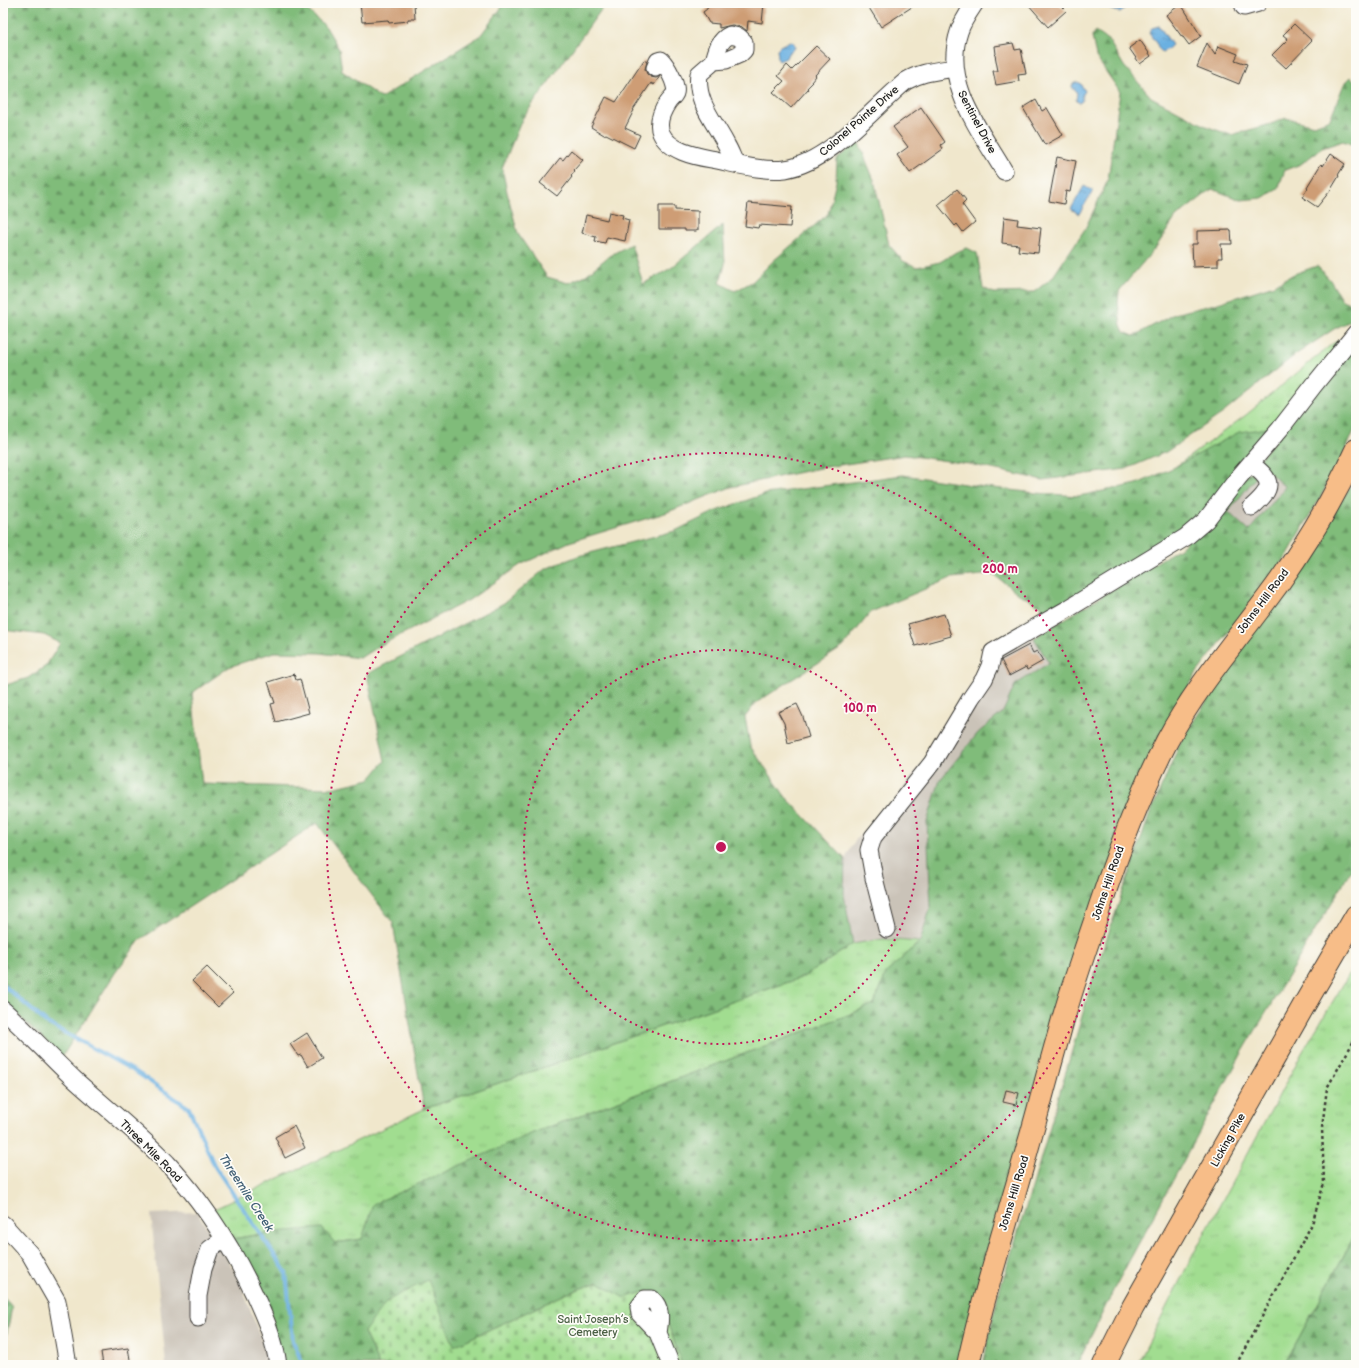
<svg xmlns="http://www.w3.org/2000/svg" width="1359" height="1368" font-family="'Balsamiq Sans',sans-serif">
	<defs>
		<pattern id="grass-tufts" width="24" height="20" patternUnits="userSpaceOnUse"><rect width="24" height="20" fill="#a1dd90"/><path d="M3 7l-1-3M5 7V3M7 7l1-3M15 17l-1-3M17 17v-4M19 17l1-3" fill="none" stroke="#8abd7c"/></pattern>
		<pattern id="forest-firs" width="22" height="20" patternUnits="userSpaceOnUse"><rect width="22" height="20" fill="#80bc7a"/><path d="M5 1l3.5 6h-7zM16 11l3.5 6h-7z" fill="#689863"/></pattern>
		<pattern id="cemetery-stones" width="16" height="16" patternUnits="userSpaceOnUse"><rect width="16" height="16" fill="#a1dd90"/><path d="M2 7V4a2 2 0 0 1 4 0v3zM10 15v-3a2 2 0 0 1 4 0v3z" fill="#8abd7c"/></pattern>
		<pattern id="water-ripples" width="26" height="14" patternUnits="userSpaceOnUse"><rect width="26" height="14" fill="#6bb0e1"/><path d="M2 4q2-2 4 0t4 0M15 11q2-2 4 0t4 0" fill="none" stroke="#578eb6"/></pattern>
	</defs>
	<rect width="100%" height="100%" fill="#fdfcf7"/>
	<filter id="ink" filterUnits="userSpaceOnUse"><feTurbulence type="fractalNoise" baseFrequency=".025" numOctaves="2"/><feDisplacementMap in="SourceGraphic" scale="8" xChannelSelector="R" yChannelSelector="G"/><feConvolveMatrix kernelMatrix="1 2 1 2 8 2 1 2 1" color-interpolation-filters="sRGB"/></filter>
	<filter id="wash" filterUnits="userSpaceOnUse"><feTurbulence type="fractalNoise" baseFrequency=".012" numOctaves="4" result="noise"/><feDisplacementMap in="SourceGraphic" scale="16" xChannelSelector="R" yChannelSelector="G"/><feGaussianBlur stdDeviation="0.9" result="paint"/><feColorMatrix in="noise" values="0 0 0 0 0 0 0 0 0 0 0 0 0 0 0 0 0 1.4 0 .05"/><feComposite in="paint" operator="in"/></filter>
	<g filter="url(#wash)">
		<rect width="100%" height="100%" fill="#f0e7cc"/>
		<path fill="#cac3b8" d="M1263 467 1285 487 1249 531 1228 512Z
			M1034 638 1049 663 1015 685 1003 712 978 733 927 822 931 906 920 942 883 939 853 944 844 895 845 859 856 839 891 805 944 733 982 664Z
			M197 1212 239 1278 270 1365H166L151 1214Z"/>
		<path fill="url(#grass-tufts)" stroke="#5e7c56" d="M1349 335 1275 427 1175 467 1246 415 1332 344Z
			M883 939 920 942 887 972 874 1004 848 1015 533 1133 362 1239 335 1243 274 1232 232 1239 212 1210 424 1109 803 977 853 944Z
			M1356 963V1233L1284 1365H1137L1196 1249 1303 1051Z"/>
		<path fill="url(#forest-firs)" stroke="#4e6c4b" d="M3 3H300L326 27 339 49 342 71 381 98 480 36 502 7 504 3H606L522 119 502 168 507 192 518 234 547 277 568 283 586 275 609 256 631 244 643 284 671 268 723 225 725 264 720 283 735 291 752 282 772 262 828 214 836 182 837 159 858 141 874 180 889 245 903 261 917 267 940 262 956 252 967 248 977 253 983 288 994 293 1034 292 1052 278 1085 229 1108 180 1120 92 1096 57 1092 36 1095 31 1109 41 1124 66 1151 97 1208 127 1231 135 1271 124 1286 118 1314 125 1330 119 1344 84 1351 77 1356 82V146L1343 141 1322 148 1301 164 1285 170 1278 189 1262 198 1241 200 1212 189 1176 217 1156 247 1119 291 1118 303 1121 325 1124 332 1134 336 1174 314 1215 304 1274 285 1294 274 1317 266 1330 280 1342 300 1356 306V318L1334 329 1295 355 1223 413 1166 452 1126 469 1043 480 969 464 905 455 820 468 731 487 665 513 569 542 520 565 469 600 377 647 360 658 319 653 274 652 229 667 192 693 202 784 332 788 370 779 385 761 367 674 504 603 545 569 578 556 675 531 716 511 765 494 903 475 985 487 1036 493 1079 496 1137 484 1175 467 1239 432 1275 427 1198 521 1045 616 1041 606 1019 594 993 574 951 578 871 612 843 647 788 682 756 703 745 717 750 746 785 796 845 859 844 895 853 944 803 977 424 1109 393 923 317 823 141 939 115 973 62 1057 3 1001V686L28 678 46 666 60 643 44 635 3 630Z
			M1356 339V426L1343 457 1287 556 1196 674 1160 737 960 1365H682L660 1301 647 1291 624 1298 598 1282 566 1294 454 1346 364 1332 379 1365H283L232 1239 274 1232 322 1228 335 1243 362 1239 373 1204 533 1133 848 1015 874 1004 887 972 920 942 931 906 927 822 940 780 978 733 1003 712 1015 685 1049 663 1034 638 1183 546 1249 472 1256 477 1228 512 1249 531 1285 487 1263 467 1259 460Z
			M1356 477V862L1242 1053 1115 1287 1077 1365H983L998 1295 1033 1185 1093 978 1149 816 1182 739 1244 644 1289 584Z
			M1356 1233V1365H1284Z
			M3 1296 12 1307 7 1333 3 1340Z"/>
		<path fill="url(#cemetery-stones)" stroke="#5e7c56" d="M428 1280 454 1346 566 1294 598 1282 624 1298 647 1291 660 1301 682 1365H379L364 1332 387 1301Z"/>
		<path fill="url(#water-ripples)" stroke="#44667e" d="M1102 3H1122L1124 7V9L1120 12C1113 11 1107 9 1102 3Z
			M1159 26 1172 45 1168 49 1162 52 1157 47 1158 46 1149 33 1152 28Z
			M790 41 794 43 795 48 788 53 786 58 779 61 777 58 778 56 777 49 780 46Z
			M1077 82 1080 83 1085 91 1082 96V101L1079 103 1076 100 1077 93 1072 87 1073 84Z
			M1084 186 1093 191 1079 214 1071 209Z"/>
		<g fill="none" stroke-linecap="round" stroke-linejoin="round">
			<path stroke="#6bb0e1" stroke-width="4" d="M3 985 47 1023 136 1072 189 1108 215 1167 286 1272 293 1341 303 1365"/>
		</g>
		<g id="blocks">
			<path fill="#ce9d74" d="M360 3H414L415 19H408V21L389 23 388 20 362 22Z
				M722 3H764L762 23 748 21 747 31 742 27 732 25 719 28V24L709 23 703 12 707 9 708 5 722 6Z
				M866 3H918L881 27Z
				M1027 3H1058L1066 11 1048 27Z
				M1181 4 1201 36 1189 45 1183 37H1182L1166 15Z
				M1294 24 1312 41 1286 68 1272 55 1288 39 1283 35Z
				M1140 40 1151 56 1140 64 1129 48Z
				M1013 43 1015 50 1021 49 1026 74 1018 75 1019 81 996 85 993 71H998L995 55 996 54 995 46Z
				M1207 43 1215 55 1218 46 1238 54 1235 60 1247 64 1239 84 1197 67Z
				M816 46 830 59 815 75 816 76 811 82 812 83 807 88 808 89 791 108 773 92 784 81 778 76 787 65 792 70Z
				M644 60 647 62 645 69 647 74 651 77 656 78 660 76 654 85 651 83 633 110H634L625 128 640 135 634 148 606 134 604 135 591 127 606 97 616 102Z
				M1036 100 1042 111 1047 108 1063 135 1045 145 1023 108Z
				M921 107 945 142 941 145 943 149 910 173 897 155 908 147 893 127Z
				M571 150 583 160 574 170 575 171 571 176 572 177 557 196 540 183 560 158 563 160Z
				M1331 154 1345 164 1338 175 1339 176 1330 191 1317 207 1302 197 1308 188 1307 187 1321 164 1323 166Z
				M1057 157 1076 161 1070 192 1066 191 1064 204 1049 201Z
				M957 189 966 200 962 204 975 222 963 232 957 224 955 226 938 205Z
				M748 203 792 207 790 227 759 225 758 228 745 226Z
				M659 206H675V210L698 211V230L696 231H685V229H659Z
				M609 212 623 215 622 218 629 220 625 241 607 237 605 243 595 241 596 237 582 233 586 215 607 220Z
				M1004 217 1018 219 1017 225 1041 228 1038 253 1018 251 1019 245 1002 243Z
				M1231 230 1232 244H1221L1222 258H1218V266L1193 267 1192 244H1197V231Z
				M944 614 951 636 915 646 908 624Z
				M1029 645 1033 653 1037 651 1043 661 1027 670 1026 667 1009 676 1001 660Z
				M294 674 296 680 300 679 309 713 276 722 271 704 275 703 268 682Z
				M797 704 803 717 809 737 788 743 784 723 778 712Z
				M207 967 233 993 218 1007 192 981Z
				M307 1033 322 1058 308 1067 301 1055 298 1056 290 1044Z
				M1006 1090 1019 1093 1016 1105 1003 1102Z
				M294 1126 305 1148 285 1158 275 1137Z
				M128 1348 131 1365H103L101 1352Z"/>
		</g>
	</g>
	<g filter="url(#ink)">
		<use href="#blocks" fill-opacity="0" stroke="#3c3a36" stroke-width="1"/>
		<g fill="none" stroke-linecap="round" stroke-linejoin="round">
			<g stroke="#3c3a36" stroke-width="19">
				<path id="minor" d="M975 3C969 12 962 22 959 32 942 83 980 130 1004 171
					M1243 3 1244 7 1258 3
					M714 61C717 50 719 40 730 35L739 37 744 42V50L740 54 726 60 714 61 699 74C695 102 715 122 727 146 730 151 732 157 735 163
					M655 68 658 61 661 60C666 65 678 85 675 93 674 96 670 99 668 102 662 111 657 123 661 133 669 151 694 156 711 159 733 163 762 172 785 169 830 162 872 109 906 81 921 72 937 71 954 68
					M1251 464C1274 481 1273 488 1252 507
					M887 929 874 878 869 850 873 837 932 763 971 698 984 679 990 666 993 652 1066 610 1186 537 1206 520 1238 478 1280 429 1314 385 1356 333
					M3 1010C28 1032 50 1057 75 1080 105 1107 138 1133 167 1163 203 1202 233 1248 255 1296 265 1318 275 1341 278 1365
					M3 1224 30 1254 57 1301 68 1365
					M645 1299H652C662 1308 660 1321 658 1333L640 1314 639 1307Z
					M198 1318V1296L203 1269 210 1249 224 1239
					M658 1333 671 1365"/>
			</g>
			<g stroke="#3c3a36" stroke-width="24">
				<path id="major" d="M968 1365C984 1291 1008 1219 1028 1146 1039 1109 1048 1071 1059 1034 1070 992 1085 951 1099 909 1118 852 1139 795 1167 741 1198 683 1242 634 1280 581 1309 540 1335 496 1356 450
					M1104 1365 1133 1307 1303 1007 1356 916"/>
			</g>
			<path stroke="#3c3a36" stroke-width="2.5" stroke-dasharray="3 3" stroke-linecap="butt" d="M1236 1365 1312 1224 1324 1183 1322 1128 1327 1088 1356 1037"/>
			<use href="#minor" stroke="#fff" stroke-width="17"/>
			<use href="#major" stroke="#f7bd88" stroke-width="22"/>
		</g>
	</g>
	<g fill="none" stroke="#c2185b" stroke-width="2" stroke-dasharray="2 4">
		<circle cx="721" cy="847" r="197"/>
		<circle cx="721" cy="847" r="394"/>
	</g>
	<g text-anchor="middle" dominant-baseline="central" stroke-width="3.5" stroke-linejoin="round" paint-order="stroke">
		<g font-size="11" fill="#1c1c1c" stroke="#fdfcf7">
			<text transform="translate(859 121) rotate(-41)">Colonel Pointe Drive</text>
			<text transform="translate(977 122) rotate(62)">Sentinel Drive</text>
			<text transform="translate(1263 601) rotate(-53)">Johns Hill Road</text>
			<text transform="translate(1108 883) rotate(-71)">Johns Hill Road</text>
			<text transform="translate(1228 1140) rotate(-61)">Licking Pike</text>
			<text transform="translate(151 1151) rotate(45)">Three Mile Road</text>
			<text transform="translate(1014 1193) rotate(-73)">Johns Hill Road</text>
		</g>
		<g font-size="11" fill="#4b6045" stroke="#fdfcf7">
			<text x="593" y="1319">Saint Joseph’s<tspan x="593" dy="13">Cemetery</tspan></text>
		</g>
		<g font-size="12" font-style="italic" fill="#405f75" stroke="#fdfcf7">
			<text transform="translate(246 1193) rotate(57)">Threemile Creek</text>
		</g>
	</g>
	<circle cx="721" cy="847" r="6" fill="#c2185b" stroke="#fdfcf7" stroke-width="2"/>
	<g font-size="12" text-anchor="middle" font-weight="bold" fill="#c2185b" stroke="#fdfcf7" stroke-width="3.5" stroke-linejoin="round" paint-order="stroke">
		<text x="1000" y="573">200 m</text>
		<text x="860" y="712">100 m</text>
	</g>
	<rect width="1359" height="1368" fill="none" stroke="#fdfcf7" stroke-width="16"/>
</svg>
